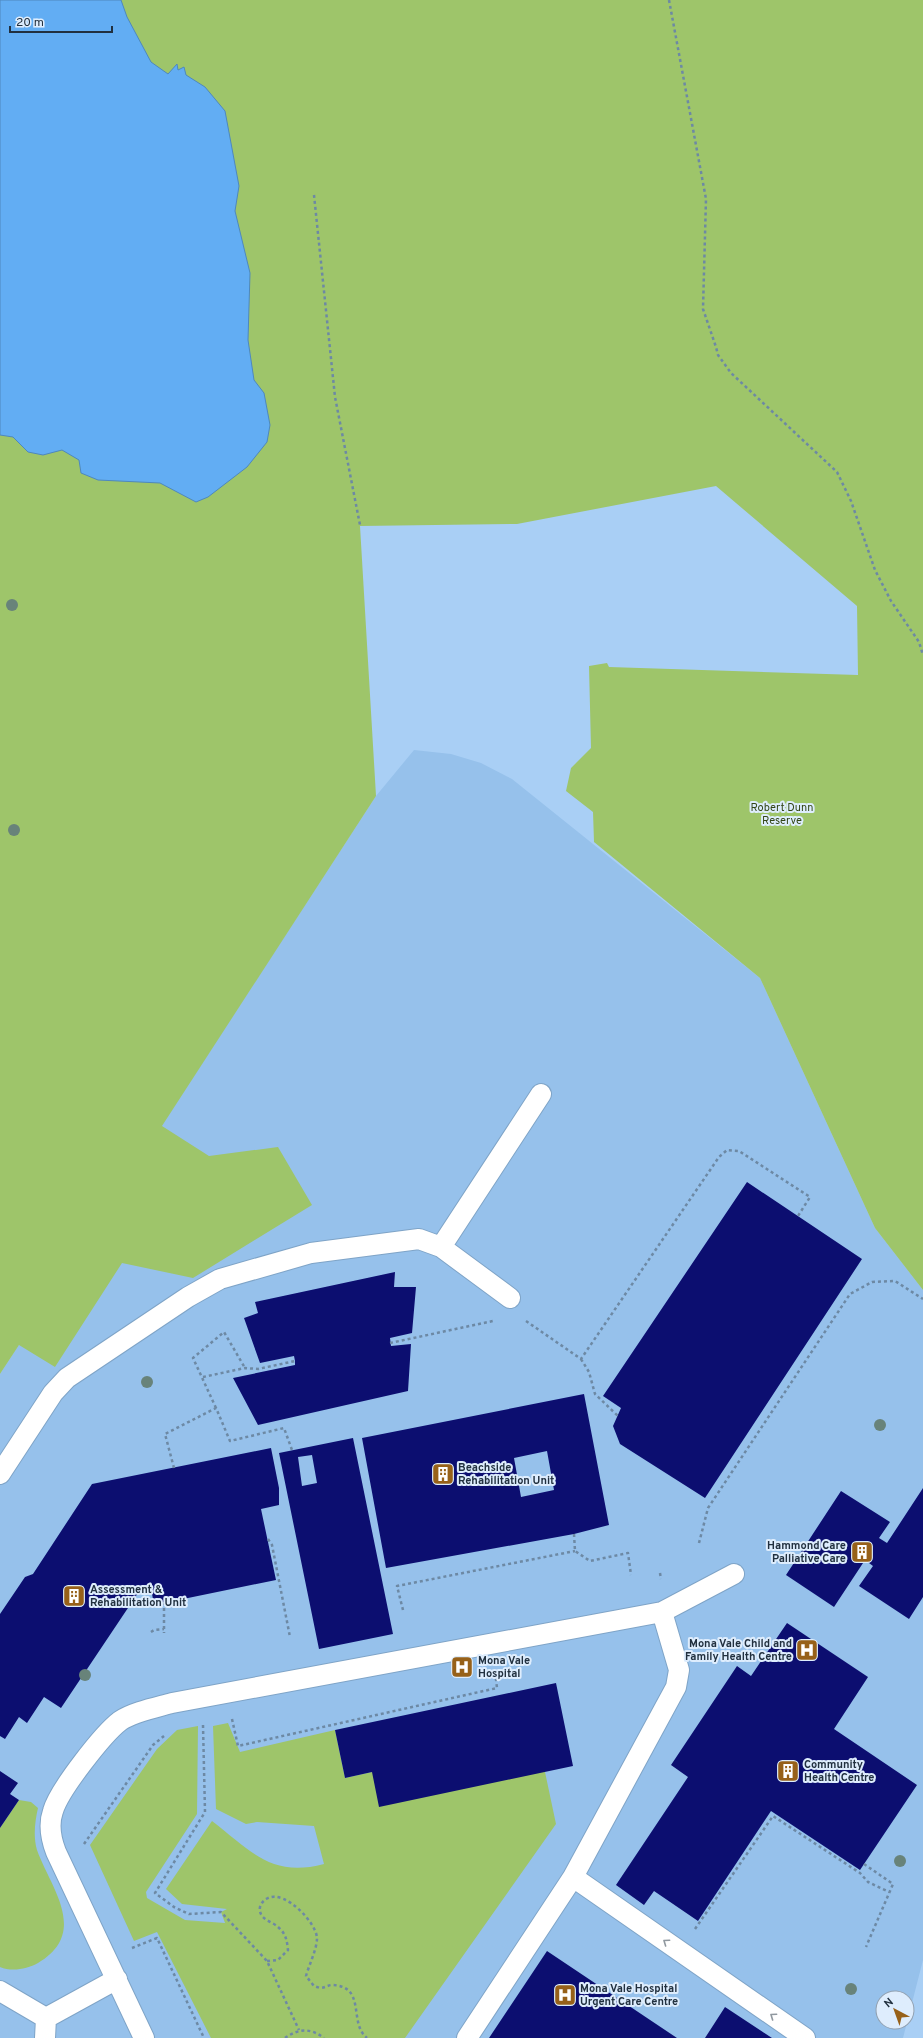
<svg xmlns="http://www.w3.org/2000/svg" width="923" height="2038" font-family="Overpass,sans-serif">
	<rect width="100%" height="100%" fill="#a9cff5"/>
	<path fill="#96c1eb" fill-rule="evenodd" d="M414 750 451 754 481 763 512 779 760 978 875 1228 923 1290V1960L903 2038H0V1374L376 796ZM883 1998H907V2022H883Z"/>
	<path fill="#9ec56a" d="M0 0H923V1290L875 1228 760 978 594 842 593 812 566 791 571 768 591 748 589 666 607 663 609 667 858 675 857 606 716 486 517 524 360 526 376 796 162 1126 209 1156 278 1147 312 1205 193 1278 122 1263 55 1367 19 1345 0 1374Z
		M228 1723 240 1752 335 1730 345 1778 372 1772H545L556 1824 405 2038H211L157 1932 134 1941 90 1845 157 1749 177 1730 198 1726 197 1814 146 1892 147 1898 185 1920 225 1923 221 1912 227 1909 182 1904 166 1889 212 1821C251 1851 271 1878 324 1864L314 1826 257 1822 246 1824 216 1809 213 1726Z
		M19 1800 31 1802 38 1808C35 1821 33 1837 37 1850 50 1887 90 1932 38 1963 27 1969 12 1972 0 1967V1828Z"/>
	<path fill="#62adf3" stroke="#4e88bd" d="M0 0H121L127 17 151 62 168 74 177 64 178 70 184 67 186 75 205 87 225 111 239 186 235 211 250 273 248 340 254 380 264 393 270 425 267 442 247 467 208 497 196 502 160 483 98 480 81 473 79 460 62 450 43 455 28 452 13 437 0 435Z"/>
	<path fill="#0c0e70" fill-rule="evenodd" d="M747 1182 862 1259 705 1498 620 1444 613 1426 621 1408 603 1396Z
		M395 1272 394 1287H416L412 1333 390 1338 391 1346 411 1344 408 1391 258 1425 233 1378 295 1365V1361L294 1356 260 1363 244 1318 258 1313 255 1302Z
		M584 1394 609 1525 574 1534 386 1568 362 1438ZM547 1451 554 1490 521 1497 514 1458Z
		M353 1438 393 1634 319 1649 279 1453ZM312 1455 317 1483 302 1486 298 1457Z
		M271 1448 279 1488V1505L261 1509 276 1580 154 1605 151 1588 140 1590 61 1708 44 1697 27 1723 19 1717 5 1739 0 1736V1614L25 1577 33 1574 92 1484Z
		M923 1488V1597L909 1619 859 1586 873 1566 865 1560 834 1607 786 1575 841 1491 890 1522 879 1538 887 1543Z
		M787 1623 868 1677 834 1729 917 1785 860 1870 771 1811 698 1921 654 1891 644 1905 616 1885 688 1777 671 1765 737 1666 751 1676Z
		M556 1683 573 1766 379 1807 372 1772 345 1778 335 1730Z
		M0 1771 18 1783 10 1794 19 1800 0 1828Z
		M547 1951 677 2038H489Z
		M725 2007 772 2038H705Z"/>
	<g fill="none" stroke-linecap="round" stroke-linejoin="round">
		<g stroke="#7fa4c7" stroke-width="22">
			<path id="service" d="M441 1247 541 1094
				M0 1474 53 1393 67 1378 188 1297 220 1279 311 1253 419 1239 441 1247 510 1298
				M662 1612 734 1574
				M573 1877 805 2038
				M0 1991 46 2018 117 1979
				M45 2038 46 2018
				M144 2038 56 1852C51 1839 48 1825 53 1811 59 1790 103 1734 120 1721 133 1712 158 1707 172 1703L662 1612 679 1670 676 1687 573 1877 467 2038"/>
		</g>
		<path stroke="#6d89a4" stroke-width="2.5" stroke-dasharray="3 3" stroke-linecap="butt" d="M669 0 706 199 703 309 716 347 718 355 731 373 837 472 851 501 875 570 891 601 919 642 923 655
			M314 195 335 397 360 525
			M526 1321 581 1359 719 1157 727 1150 739 1151 810 1197 798 1216
			M390 1343 493 1321
			M581 1359 589 1372 595 1394 618 1416
			M203 1377 245 1368 258 1369 295 1361
			M216 1408 193 1358 224 1332 245 1368
			M174 1468 165 1434 216 1408 230 1441 284 1428 292 1450
			M574 1534 575 1551 590 1561 628 1553 631 1575
			M268 1539 272 1545 290 1637
			M699 1543 708 1508 850 1294 872 1282 895 1281 923 1299
			M660 1573 661 1579
			M164 1602V1633
			M403 1610 397 1586 575 1551
			M151 1632 154 1630 164 1629
			M232 1719 238 1746 497 1688 495 1671
			M203 1725 205 1812 155 1893 174 1907 189 1914 221 1912 267 1961 299 2030
			M84 1844 153 1745 164 1736
			M864 1864 893 1884 866 1947
			M695 1929 773 1816 860 1873 868 1882 889 1892
			M132 1948 157 1938 204 2038
			M267 1961 278 1960 288 1950C287 1941 286 1934 279 1928 273 1921 258 1920 260 1907 261 1903 264 1900 268 1898 285 1890 316 1922 317 1938 317 1949 309 1965 306 1976L314 1986 320 1988C325 1988 328 1985 332 1985 367 1986 348 2023 367 2038
			M285 2038C299 2028 311 2028 324 2038"/>
		<use href="#service" stroke="#fff" stroke-width="20"/>
	</g>
	<g fill="#68837a">
		<circle cx="12" cy="605" r="6"/>
		<circle cx="14" cy="830" r="6"/>
		<circle cx="147" cy="1382" r="6"/>
		<circle cx="880" cy="1425" r="6"/>
		<circle cx="85" cy="1675" r="6"/>
		<circle cx="900" cy="1861" r="6"/>
		<circle cx="851" cy="1989" r="6"/>
	</g>
	<defs><path id="oneway-chevron" d="M-2-3.5L2.5 0L-2 3.5" fill="none" stroke-width="1.6" stroke-linecap="round" stroke-linejoin="round"/></defs>
	<g stroke="#90989f">
		<use href="#oneway-chevron" transform="translate(666 1942) rotate(-145)"/>
		<use href="#oneway-chevron" transform="translate(773 2016) rotate(-145)"/>
	</g>
	<defs>
		<g id="building-square" transform="scale(1.15)"><rect x="-9" y="-9" width="18" height="18" rx="4" fill="#976119" stroke="#deedfd"/><path d="M-4-6H4V6H1V3H-1V6H-4ZM-2.5-4.3h1.7v1.8h-1.7ZM.8-4.3h1.7v1.8H.8ZM-2.5-1h1.7V.8h-1.7ZM.8-1h1.7V.8H.8Z" fill="#fff"/></g>
		<g id="hospital-square" transform="scale(1.15)"><rect x="-9" y="-9" width="18" height="18" rx="4" fill="#976119" stroke="#deedfd"/><path d="M-5-5h3v3.5h4V-5h3V5h-3V1.5h-4V5h-3Z" fill="#fff"/></g>
	</defs>
	<g fill-rule="evenodd">
		<use href="#building-square" x="443" y="1474"/>
		<use href="#building-square" x="862" y="1552"/>
		<use href="#building-square" x="74" y="1596"/>
		<use href="#hospital-square" x="807" y="1650"/>
		<use href="#hospital-square" x="462" y="1667"/>
		<use href="#building-square" x="788" y="1771"/>
		<use href="#hospital-square" x="565" y="1995"/>
	</g>
	<g text-anchor="middle" dominant-baseline="central" stroke-width="4" stroke-linejoin="round" paint-order="stroke">
		<g font-size="11" fill="#324516" stroke="#deedfd">
			<text x="782" y="808">Robert Dunn<tspan x="782" dy="13">Reserve</tspan></text>
		</g>
		<g font-size="11" font-weight="bold" fill="#21303f" stroke="#deedfd" text-anchor="start">
			<text x="458" y="1468">Beachside<tspan x="458" dy="13">Rehabilitation Unit</tspan></text>
			<text x="846" y="1546" text-anchor="end">Hammond Care<tspan x="846" dy="13">Palliative Care</tspan></text>
			<text x="90" y="1590">Assessment &amp;<tspan x="90" dy="13">Rehabilitation Unit</tspan></text>
			<text x="792" y="1644" text-anchor="end">Mona Vale Child and<tspan x="792" dy="13">Family Health Centre</tspan></text>
			<text x="478" y="1661">Mona Vale<tspan x="478" dy="13">Hospital</tspan></text>
			<text x="804" y="1765">Community<tspan x="804" dy="13">Health Centre</tspan></text>
			<text x="580" y="1989">Mona Vale Hospital<tspan x="580" dy="13">Urgent Care Centre</tspan></text>
		</g>
	</g>
	<g transform="translate(895 2010) rotate(319)"><circle r="19" fill="#deedfd" stroke="#92a1b1"/>
	<path d="M0-3L7 15L0 10L-7 15Z" fill="#976119"/>
	<text y="-6" font-size="11" font-weight="bold" text-anchor="middle" fill="#21303f">N</text>
	</g>
	<path d="M10 26v6h102v-6" fill="none" stroke="#21303f" stroke-width="2"/>
	<text x="16" y="26" font-size="12" fill="#21303f" stroke="#deedfd" stroke-width="3" paint-order="stroke">20 m</text>
</svg>
